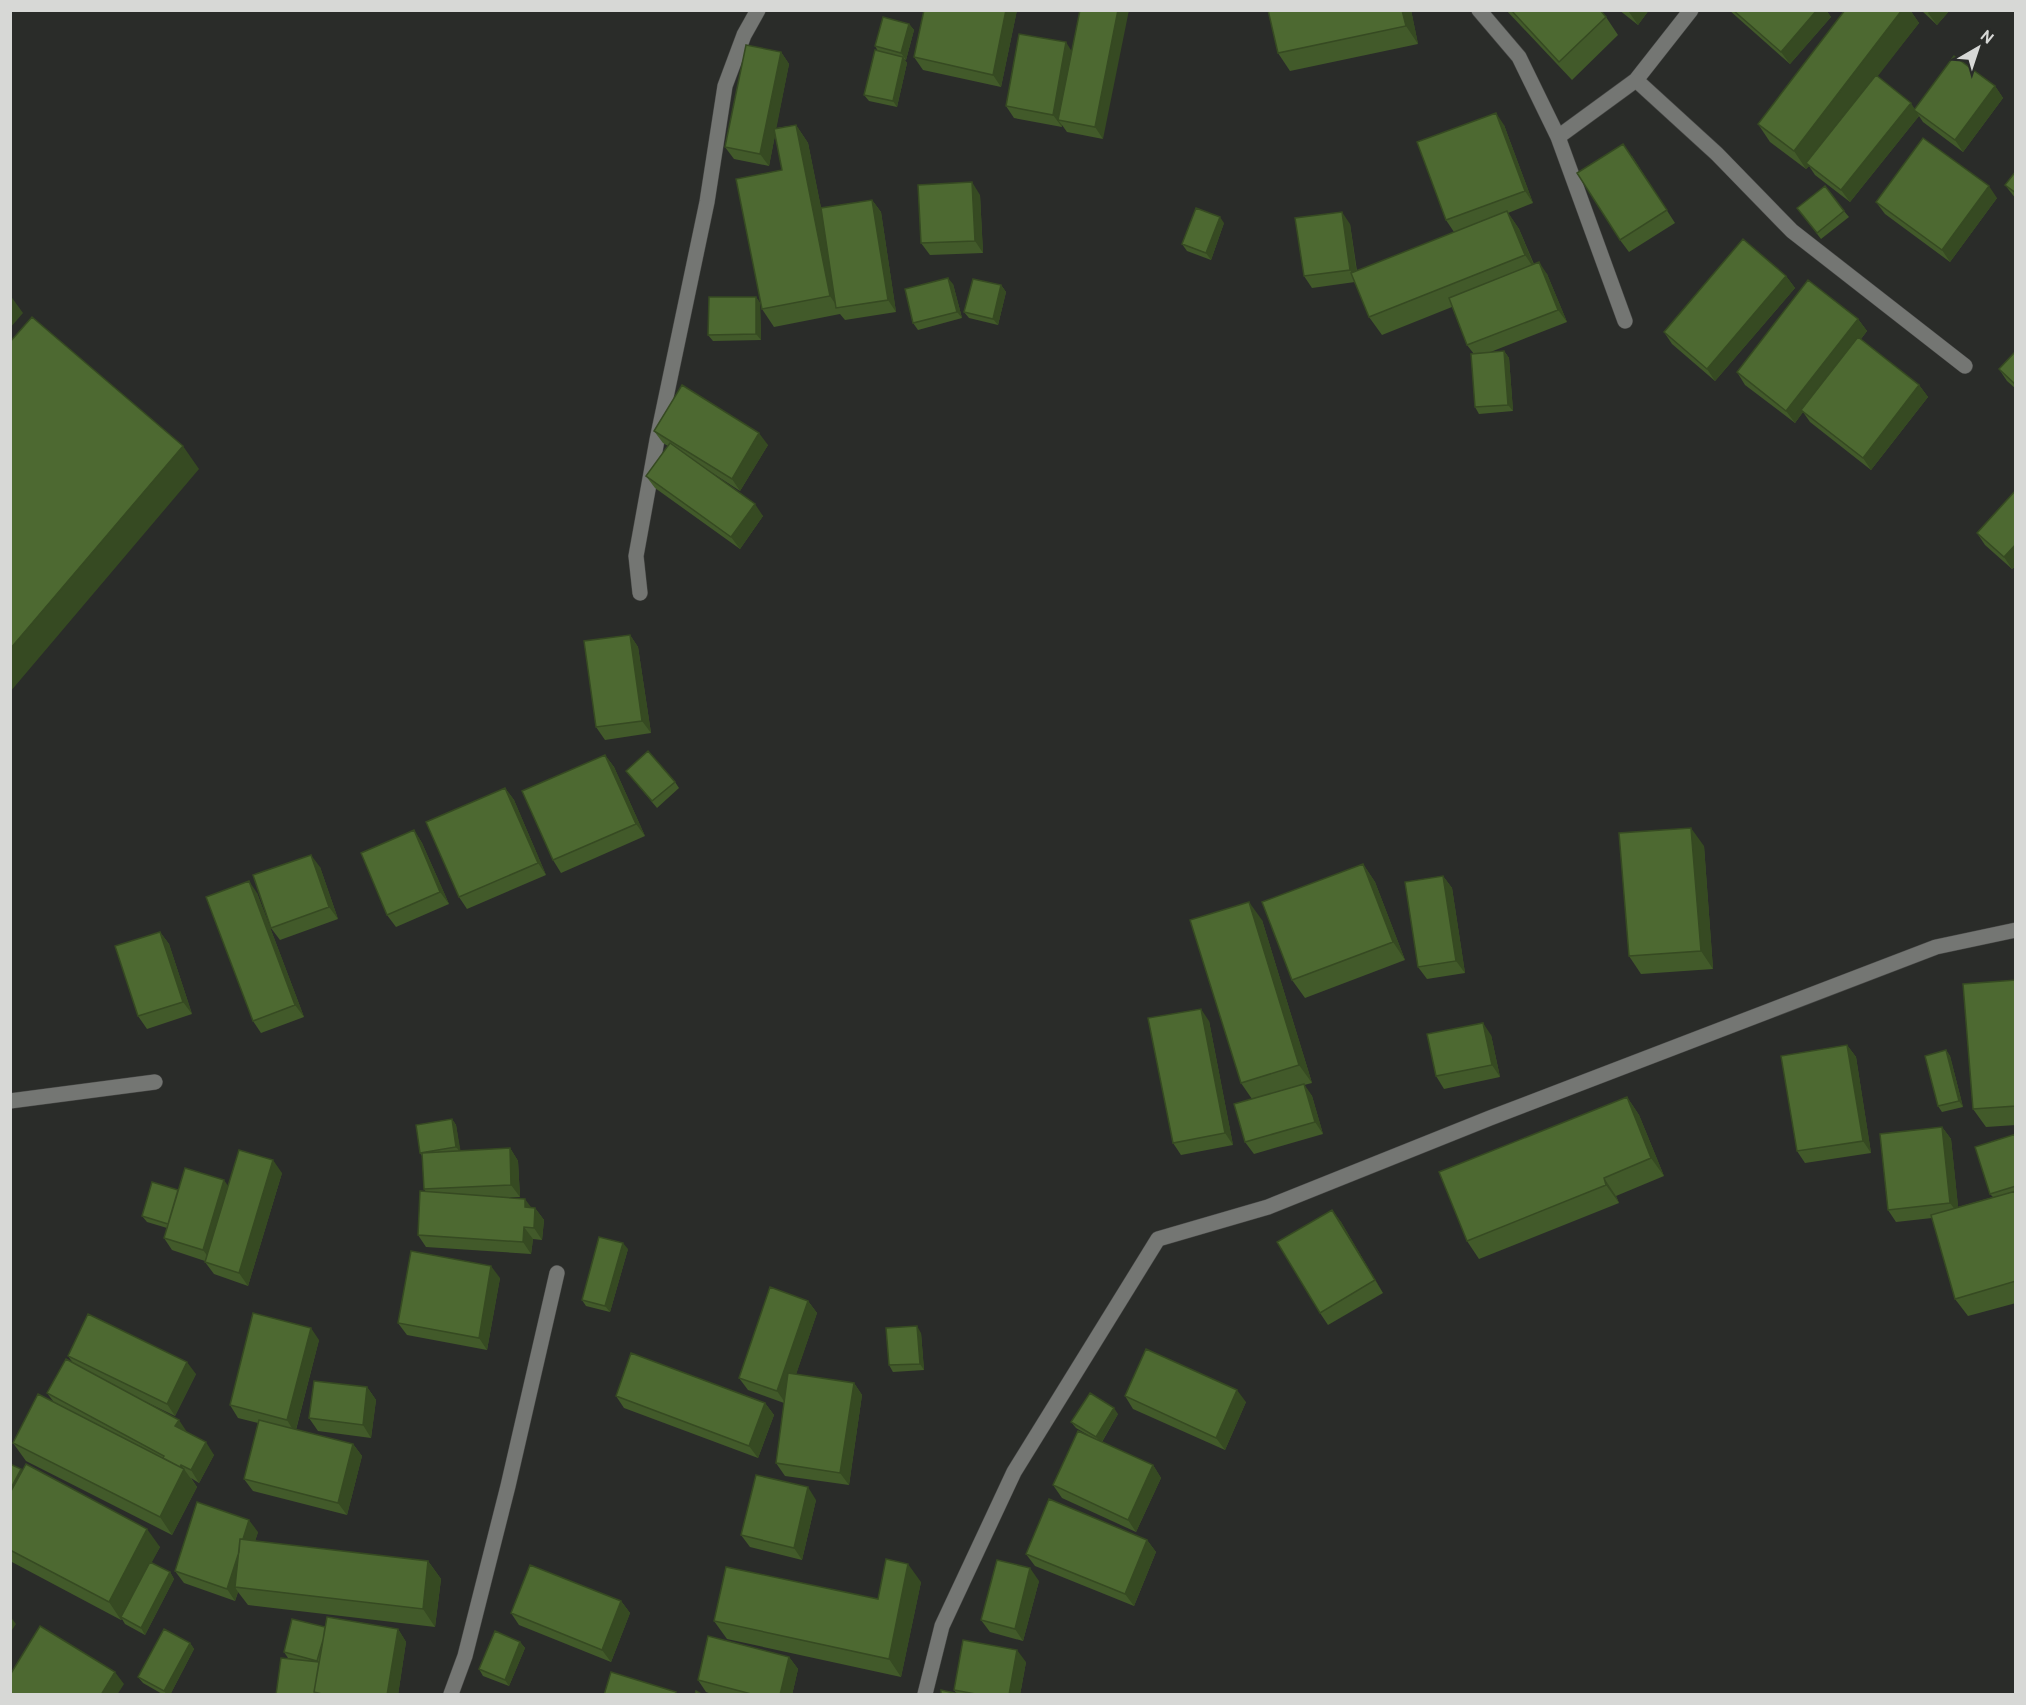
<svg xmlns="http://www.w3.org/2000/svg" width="2026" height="1705" font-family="Overpass,sans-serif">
	<rect width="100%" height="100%" fill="#2a2c29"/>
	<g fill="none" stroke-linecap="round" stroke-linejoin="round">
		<g stroke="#464745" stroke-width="16">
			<path id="minor" d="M1479 10 1519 57 1558 137 1625 321
				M1636 80 1717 154 1792 231 1965 366
				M1558 137 1636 80 1691 10
				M640 593 636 556 657 440 707 202 725 86 744 35 758 10
				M10 1101 155 1082
				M451 1694 465 1656 508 1486 557 1273
				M925 1694 942 1626 1014 1472 1158 1239 1268 1207 1490 1118 1936 947 2016 930"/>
		</g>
		<use href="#minor" stroke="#747673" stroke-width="15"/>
	</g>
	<path fill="#425a2a" d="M924 10H1017L1001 87 923 70 914 57Z
		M1268 10H1411L1418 44 1290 71 1278 53Z
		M1506 10H1600L1606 17 1618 35 1572 80Z
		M1619 10H1649L1638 25Z
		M1729 10H1826L1831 17 1790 64Z
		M1845 10H1910L1919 23 1877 76 1915 109 1995 86 2003 98 1963 152 1923 122 1919 116 1850 202 1815 175 1809 166 1806 169 1770 142 1758 124Z
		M1921 10H1950L1937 25Z
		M909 24 914 30 906 60 904 59 907 63 897 107 869 101 864 95 878 51 875 46Z
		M1066 42 1103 139 1067 132 1062 125V127L1014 118 1006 106Z
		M781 52 789 64 776 128 796 125 808 143 821 208 872 200 881 212 896 312 845 320 840 314 774 327 762 309 782 170 775 135 769 166 734 159 725 147Z
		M1504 125 1533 203 1508 213 1519 229 1534 264 1547 274 1567 322 1488 353 1504 351 1509 358 1513 411 1479 414 1475 407 1474 354 1467 345 1452 307 1382 335 1369 317 1355 282 1312 288 1304 276 1350 224 1357 271 1454 232 1446 220Z
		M1632 156 1675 223 1629 252 1620 240Z
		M2016 171V199L2005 185Z
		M980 195 983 253 930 255 921 243Z
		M1997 198 1950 262 1885 214 1876 202Z
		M1797 208 1844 211 1849 217 1821 239Z
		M1224 223 1211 260 1187 251 1182 244Z
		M1786 276 1795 288 1715 381 1672 344 1664 332Z
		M953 284 962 318 918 330 913 323Z
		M1001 285 1006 292 998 325 969 318 964 312Z
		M756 297 760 303 761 340 713 341 708 335Z
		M1858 319 1867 331 1861 339 1919 385 1928 397 1871 470 1810 422 1803 412 1795 423 1745 385 1737 372Z
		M2016 351V389L2007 381 1999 369Z
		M654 431 768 445 740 491 711 472 763 516 740 549 655 488 646 476 668 446 663 443Z
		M2016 490V566L2012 569 1985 545 1977 533Z
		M630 635 638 647 651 733 605 740 596 727Z
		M605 755 614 767 645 836 561 873 553 860Z
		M626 771 675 782 679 788 657 808Z
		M505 788 514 800 546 875 467 909 459 897Z
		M414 830 422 843 449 904 396 927 387 915Z
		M1704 846 1713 969 1641 974 1629 956Z
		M1363 864 1375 882 1405 960 1305 998 1292 980Z
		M320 867 338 919 280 940 271 928Z
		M1443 876 1452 888 1465 973 1427 979 1418 967Z
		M257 893 304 1017 261 1033 253 1021Z
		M1262 920 1312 1083 1304 1085 1312 1096 1323 1134 1254 1154 1245 1142 1252 1099 1241 1083Z
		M160 932 169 944 192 1014 147 1029 138 1016Z
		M2016 980V1125L1986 1127 1973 1109Z
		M1209 1021 1233 1145 1181 1155 1173 1143Z
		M1491 1035 1500 1077 1444 1089 1436 1076Z
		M1847 1045 1856 1057 1871 1153 1805 1163 1797 1151Z
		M1946 1050 1950 1056 1963 1107 1942 1112 1938 1106Z
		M1627 1097 1639 1115 1664 1176 1616 1196 1619 1203 1479 1259 1467 1241Z
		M452 1119 456 1125 460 1151 510 1148 518 1161 520 1197H509L532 1208H535L544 1220 542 1240 533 1239 531 1254 426 1247 418 1235 426 1192 424 1189 422 1156 420 1153Z
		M1942 1127 1951 1139 1958 1207 1993 1197 1990 1194 2016 1134V1303L1968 1316 1955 1299 1932 1218 1896 1222 1888 1210Z
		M282 1173 248 1286 214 1274 205 1262V1261L172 1250 164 1238 167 1228 147 1222 142 1216 178 1190 228 1186Z
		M1332 1210 1341 1222 1383 1293 1328 1325 1320 1313Z
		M628 1249 610 1312 586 1306 582 1300Z
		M500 1278 487 1350 407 1335 398 1323Z
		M808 1301 817 1313 796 1374 854 1383 862 1395 849 1485 785 1476 776 1463 784 1403 748 1390 739 1378Z
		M921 1333 924 1370 893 1372 889 1365Z
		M319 1340 296 1430 353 1444 362 1456 347 1515 253 1491 244 1479 258 1423 238 1418 230 1405Z
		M68 1356 196 1374 175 1416 138 1398 187 1432 214 1455 199 1483 191 1478 197 1487 172 1535 26 1461 13 1443 53 1401 47 1393 73 1363Z
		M367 1387 376 1400 371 1438 318 1431 309 1418Z
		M616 1396 765 1403 774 1415 758 1458 624 1408Z
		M1125 1396 1246 1402 1225 1450 1133 1409Z
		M1118 1414 1102 1442 1153 1465 1161 1478 1136 1532 1062 1498 1053 1485 1088 1435 1076 1428 1071 1422Z
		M10 1464 160 1547 151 1563 170 1572 174 1579 145 1635 125 1624 122 1619 121 1620 10 1561Z
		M816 1500 802 1560 750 1547 741 1535Z
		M258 1532 255 1541 428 1561 441 1579 435 1627 248 1605 238 1592 235 1601 184 1583 175 1571Z
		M1147 1540 1156 1552 1134 1606 1035 1566 1026 1554Z
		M1039 1581 1023 1641 990 1632 981 1620Z
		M921 1582 901 1677 727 1639 714 1621 878 1599Z
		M621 1601 630 1613 611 1662 519 1625 511 1613Z
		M325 1627 398 1629 406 1642 398 1695H276L293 1659 288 1658 284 1652Z
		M520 1642 525 1648 509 1686 483 1676 479 1669Z
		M190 1643 194 1649 170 1695H164L143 1683 138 1677Z
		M789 1657 798 1669 792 1695H714L706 1692 698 1680Z
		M1026 1662 1020 1695H941L956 1693 954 1690Z"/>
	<path fill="#364a22" d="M1006 10H1017L1001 87 993 75Z
		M1118 10H1129L1103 139 1095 127Z
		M1402 10H1411L1418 44 1406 26Z
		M1631 10H1649L1638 25 1629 12Z
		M1817 10H1826L1831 17 1790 64 1781 52Z
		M1902 10H1910L1919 23 1809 165 1806 163 1809 166 1806 169 1794 151Z
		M1930 10H1950L1937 25 1928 13Z
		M909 24 914 30 906 60 901 53Z
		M1066 42 1074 55 1058 120 1062 125V127L1053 115Z
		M781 52 789 64 769 166 760 154Z
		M903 57 907 63 897 107 893 101Z
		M1995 86 2003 98 1963 152 1955 140Z
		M1911 103 1919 116 1850 202 1841 190Z
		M1496 113 1504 125 1533 203 1525 191Z
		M796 125 808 143 841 307 838 308 830 296Z
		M972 182 980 195 983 253 975 241Z
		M1989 186 1997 198 1950 262 1942 250Z
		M872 200 881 212 896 312 888 300Z
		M1507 211 1519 229 1537 273 1525 255Z
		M1342 212 1350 224 1358 282 1350 270Z
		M1220 217 1224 223 1211 260 1206 253Z
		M1539 262 1547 274 1567 322 1558 310Z
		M1786 276 1795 288 1715 381 1707 369Z
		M948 278 953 284 962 318 957 312Z
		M1001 285 1006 292 998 325 993 319Z
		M10 295 23 313 10 328Z
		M756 297 760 303 761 340 756 334Z
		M1858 319 1867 331 1804 412 1801 410 1803 412 1795 423 1786 411Z
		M1504 351 1509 358 1513 411 1508 405Z
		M1919 385 1928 397 1871 470 1863 458Z
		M759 433 768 445 740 491 732 479Z
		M183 446 199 469 10 692V649Z
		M755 504 763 516 740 549 731 537Z
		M2016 544V566L2012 569 2004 557Z
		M630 635 638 647 651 733 642 721Z
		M605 755 614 767 645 836 636 824Z
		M505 788 514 800 546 875 538 863Z
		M1691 828 1704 846 1713 969 1701 951Z
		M414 830 422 843 449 904 440 892Z
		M311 855 320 867 338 919 329 907Z
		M1363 864 1375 882 1405 960 1393 942Z
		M1443 876 1452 888 1465 973 1456 961Z
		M249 881 257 893 304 1017 295 1005Z
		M1249 902 1262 920 1312 1083 1299 1065Z
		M160 932 169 944 192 1014 183 1002Z
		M1201 1009 1209 1021 1233 1145 1225 1133Z
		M1483 1023 1491 1035 1500 1077 1492 1065Z
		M1847 1045 1856 1057 1871 1153 1863 1141Z
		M1946 1050 1950 1056 1963 1107 1959 1101Z
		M1304 1084 1312 1096 1323 1134 1315 1122Z
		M1627 1097 1639 1115 1664 1176 1651 1158Z
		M452 1119 456 1125 461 1153 456 1147Z
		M1942 1127 1951 1139 1959 1215 1950 1203Z
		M510 1148 518 1161 520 1197 511 1185Z
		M273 1160 282 1173 248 1286 239 1273Z
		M1604 1178 1616 1196 1619 1203 1606 1185Z
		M224 1180 233 1193 212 1262 203 1250Z
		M525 1199 534 1211 525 1207Z
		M535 1208 544 1220 542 1240 534 1228Z
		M1332 1210 1341 1222 1383 1293 1375 1280Z
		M524 1227 533 1239 531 1254 523 1242Z
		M623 1243 628 1249 610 1312 605 1306Z
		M491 1266 500 1278 487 1350 479 1338Z
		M808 1301 817 1313 786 1404 777 1391Z
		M917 1326 921 1333 924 1370 920 1364Z
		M311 1328 319 1340 295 1433 287 1420Z
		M187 1362 196 1374 175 1416 167 1404Z
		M854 1383 862 1395 849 1485 840 1473Z
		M367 1387 376 1400 371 1438 363 1425Z
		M1237 1390 1246 1402 1225 1450 1216 1438Z
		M765 1403 774 1415 758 1458 749 1446Z
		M1114 1408 1118 1414 1101 1443 1096 1437Z
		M179 1420 187 1432 184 1439 175 1426Z
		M206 1442 214 1455 199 1483 191 1470Z
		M353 1444 362 1456 347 1515 338 1503Z
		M181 1465 197 1487 172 1535 160 1517Z
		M1153 1465 1161 1478 1136 1532 1128 1520Z
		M21 1469 29 1481 10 1519V1490Z
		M808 1487 816 1500 802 1560 794 1548Z
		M249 1520 258 1532 240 1588 235 1587 238 1592 235 1601 227 1589Z
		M147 1529 160 1547 121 1620 109 1602Z
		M1147 1540 1156 1552 1134 1606 1125 1594Z
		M428 1561 441 1579 435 1627 423 1609Z
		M908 1564 921 1582 901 1677 889 1659Z
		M1030 1568 1039 1581 1023 1641 1015 1629Z
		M170 1572 174 1579 145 1635 141 1628Z
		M621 1601 630 1613 611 1662 602 1650Z
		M10 1616 16 1624 10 1633Z
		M398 1629 406 1642 398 1695H387Z
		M520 1642 525 1648 509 1686 505 1680Z
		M190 1643 194 1649 170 1695H167L164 1691Z
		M1017 1650 1026 1662 1020 1695H1009Z
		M789 1657 798 1669 792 1695H780Z
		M115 1672 124 1684 117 1695H101Z"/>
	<path fill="#4d6931" stroke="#364a22" stroke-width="1.5" d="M924 10H1006L993 75 914 57Z
		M1080 10H1118L1095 127 1058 120Z
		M1268 10H1402L1406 26 1278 53Z
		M1511 10H1600L1606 17 1559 62Z
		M1733 10H1817L1781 52Z
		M1845 10H1902L1794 151 1758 124Z
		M883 17 909 24 901 53 875 46Z
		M1019 34 1066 42 1053 115 1006 106Z
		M746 45 781 52 760 154 725 147Z
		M875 50 903 57 893 101 864 95Z
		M1954 56 1995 86 1955 140 1914 110Z
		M1876 75 1911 103 1841 190 1806 163Z
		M1496 113 1525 191 1446 220 1417 142Z
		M796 125 830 296 762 309 736 179 782 170 774 129Z
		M1923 138 1989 186 1942 250 1876 202Z
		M1623 144 1667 210 1620 240 1577 173Z
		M2016 171V193L2005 185Z
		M972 182 975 241 921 243 918 185Z
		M1825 186 1844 211 1817 233 1797 208Z
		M872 200 888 300 836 308 821 208Z
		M1196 208 1220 217 1206 253 1182 244Z
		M1507 211 1525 255 1369 317 1351 273Z
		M1342 212 1350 270 1304 276 1295 218Z
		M1743 239 1786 276 1707 369 1664 332Z
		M1539 262 1558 310 1467 345 1449 298Z
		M948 278 957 312 913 323 905 289Z
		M973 279 1001 285 993 319 964 312Z
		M1808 280 1858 319 1786 411 1737 372Z
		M709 297H756V334L708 335Z
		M32 317 183 446 10 649V342Z
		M1858 337 1919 385 1863 458 1801 410Z
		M1504 351 1508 405 1475 407 1471 354Z
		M2016 351V385L1999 369Z
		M682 385 759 433 732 479 654 431Z
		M670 443 755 504 731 537 646 476Z
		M2016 490V544L2004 557 1977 533Z
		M630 635 642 721 596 727 584 641Z
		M648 751 675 782 652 801 626 771Z
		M605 755 636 824 553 860 522 791Z
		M505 788 538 863 459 897 426 822Z
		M1691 828 1701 951 1629 956 1619 833Z
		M414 830 440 892 387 915 361 853Z
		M311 855 329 907 271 928 253 875Z
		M1363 864 1393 942 1292 980 1262 902Z
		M1443 876 1456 961 1418 967 1405 882Z
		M249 881 295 1005 253 1021 206 897Z
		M1249 902 1299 1065 1241 1083 1190 920Z
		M160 932 183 1002 138 1016 115 946Z
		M2016 980V1106L1973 1109 1963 984Z
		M1201 1009 1225 1133 1173 1143 1148 1018Z
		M1483 1023 1492 1065 1436 1076 1427 1034Z
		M1847 1045 1863 1141 1797 1151 1781 1056Z
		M1946 1050 1959 1101 1938 1106 1925 1056Z
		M1304 1084 1315 1122 1245 1142 1234 1104Z
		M1627 1097 1651 1158 1604 1178 1606 1185 1467 1241 1439 1172Z
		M452 1119 456 1147 420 1153 416 1125Z
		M1942 1127 1950 1203 1888 1210 1880 1134Z
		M2016 1134V1186L1990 1194 1975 1147Z
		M510 1148 511 1185 424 1189 422 1153Z
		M239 1150 273 1160 239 1273 205 1262Z
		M185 1168 224 1180 203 1250 164 1238Z
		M152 1182 178 1190 168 1224 142 1216Z
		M420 1191 525 1199V1207L535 1208 534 1228 524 1227 523 1242 418 1235Z
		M2016 1191V1281L1955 1299 1931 1215Z
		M1332 1210 1375 1280 1320 1313 1277 1242Z
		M599 1237 623 1243 605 1306 582 1300Z
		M411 1251 491 1266 479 1338 398 1323Z
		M770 1287 808 1301 777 1391 739 1378Z
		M253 1313 311 1328 287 1420 230 1405Z
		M88 1314 187 1362 167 1404 68 1356Z
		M917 1326 920 1364 889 1365 886 1328Z
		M1146 1349 1237 1390 1216 1438 1125 1396Z
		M631 1353 765 1403 749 1446 616 1396Z
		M66 1359 179 1420 175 1426 206 1442 191 1470 181 1465 180 1467 163 1458 164 1456 47 1393Z
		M788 1373 854 1383 840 1473 776 1463Z
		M314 1381 367 1387 363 1425 309 1418Z
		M1090 1393 1114 1408 1096 1437 1071 1422Z
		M38 1394 184 1469 160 1517 13 1443Z
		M259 1420 353 1444 338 1503 244 1479Z
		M1078 1431 1153 1465 1128 1520 1053 1485Z
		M10 1464 21 1469 10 1490Z
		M26 1464 147 1529 109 1602 10 1550V1493Z
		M756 1475 808 1487 794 1548 741 1535Z
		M1049 1499 1147 1540 1125 1594 1026 1554Z
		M197 1502 249 1520 243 1539H240L239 1552 227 1589 175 1571Z
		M240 1539 428 1561 423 1609 235 1587Z
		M886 1559 908 1564 889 1659 714 1621 726 1567 878 1599Z
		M997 1560 1030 1568 1015 1629 981 1620Z
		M150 1562 170 1572 141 1628 121 1617Z
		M530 1565 621 1601 602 1650 511 1613Z
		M327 1617 398 1629 387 1695H326L314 1692Z
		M292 1619 325 1627 323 1640 317 1661 284 1652Z
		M40 1626 115 1672 101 1695H10V1675Z
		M164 1629 190 1643 164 1691 138 1677Z
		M495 1631 520 1642 505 1680 479 1669Z
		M708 1636 789 1657 780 1695H755L698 1680Z
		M963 1640 1017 1650 1009 1695H981L954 1690Z
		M281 1658 319 1662 314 1692 315 1693V1695H276Z
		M611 1672 676 1692 675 1695H604Z
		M941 1690 963 1695H941Z
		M696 1691 703 1695H695Z"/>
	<rect width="2026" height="1705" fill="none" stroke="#d7d8d6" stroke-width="24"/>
	<g transform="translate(1978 48) rotate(39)" stroke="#2a2c29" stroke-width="4.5" paint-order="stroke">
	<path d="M0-4.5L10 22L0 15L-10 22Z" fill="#d7d8d6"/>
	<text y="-9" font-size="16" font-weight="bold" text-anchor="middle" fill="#d7d8d6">N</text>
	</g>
</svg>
